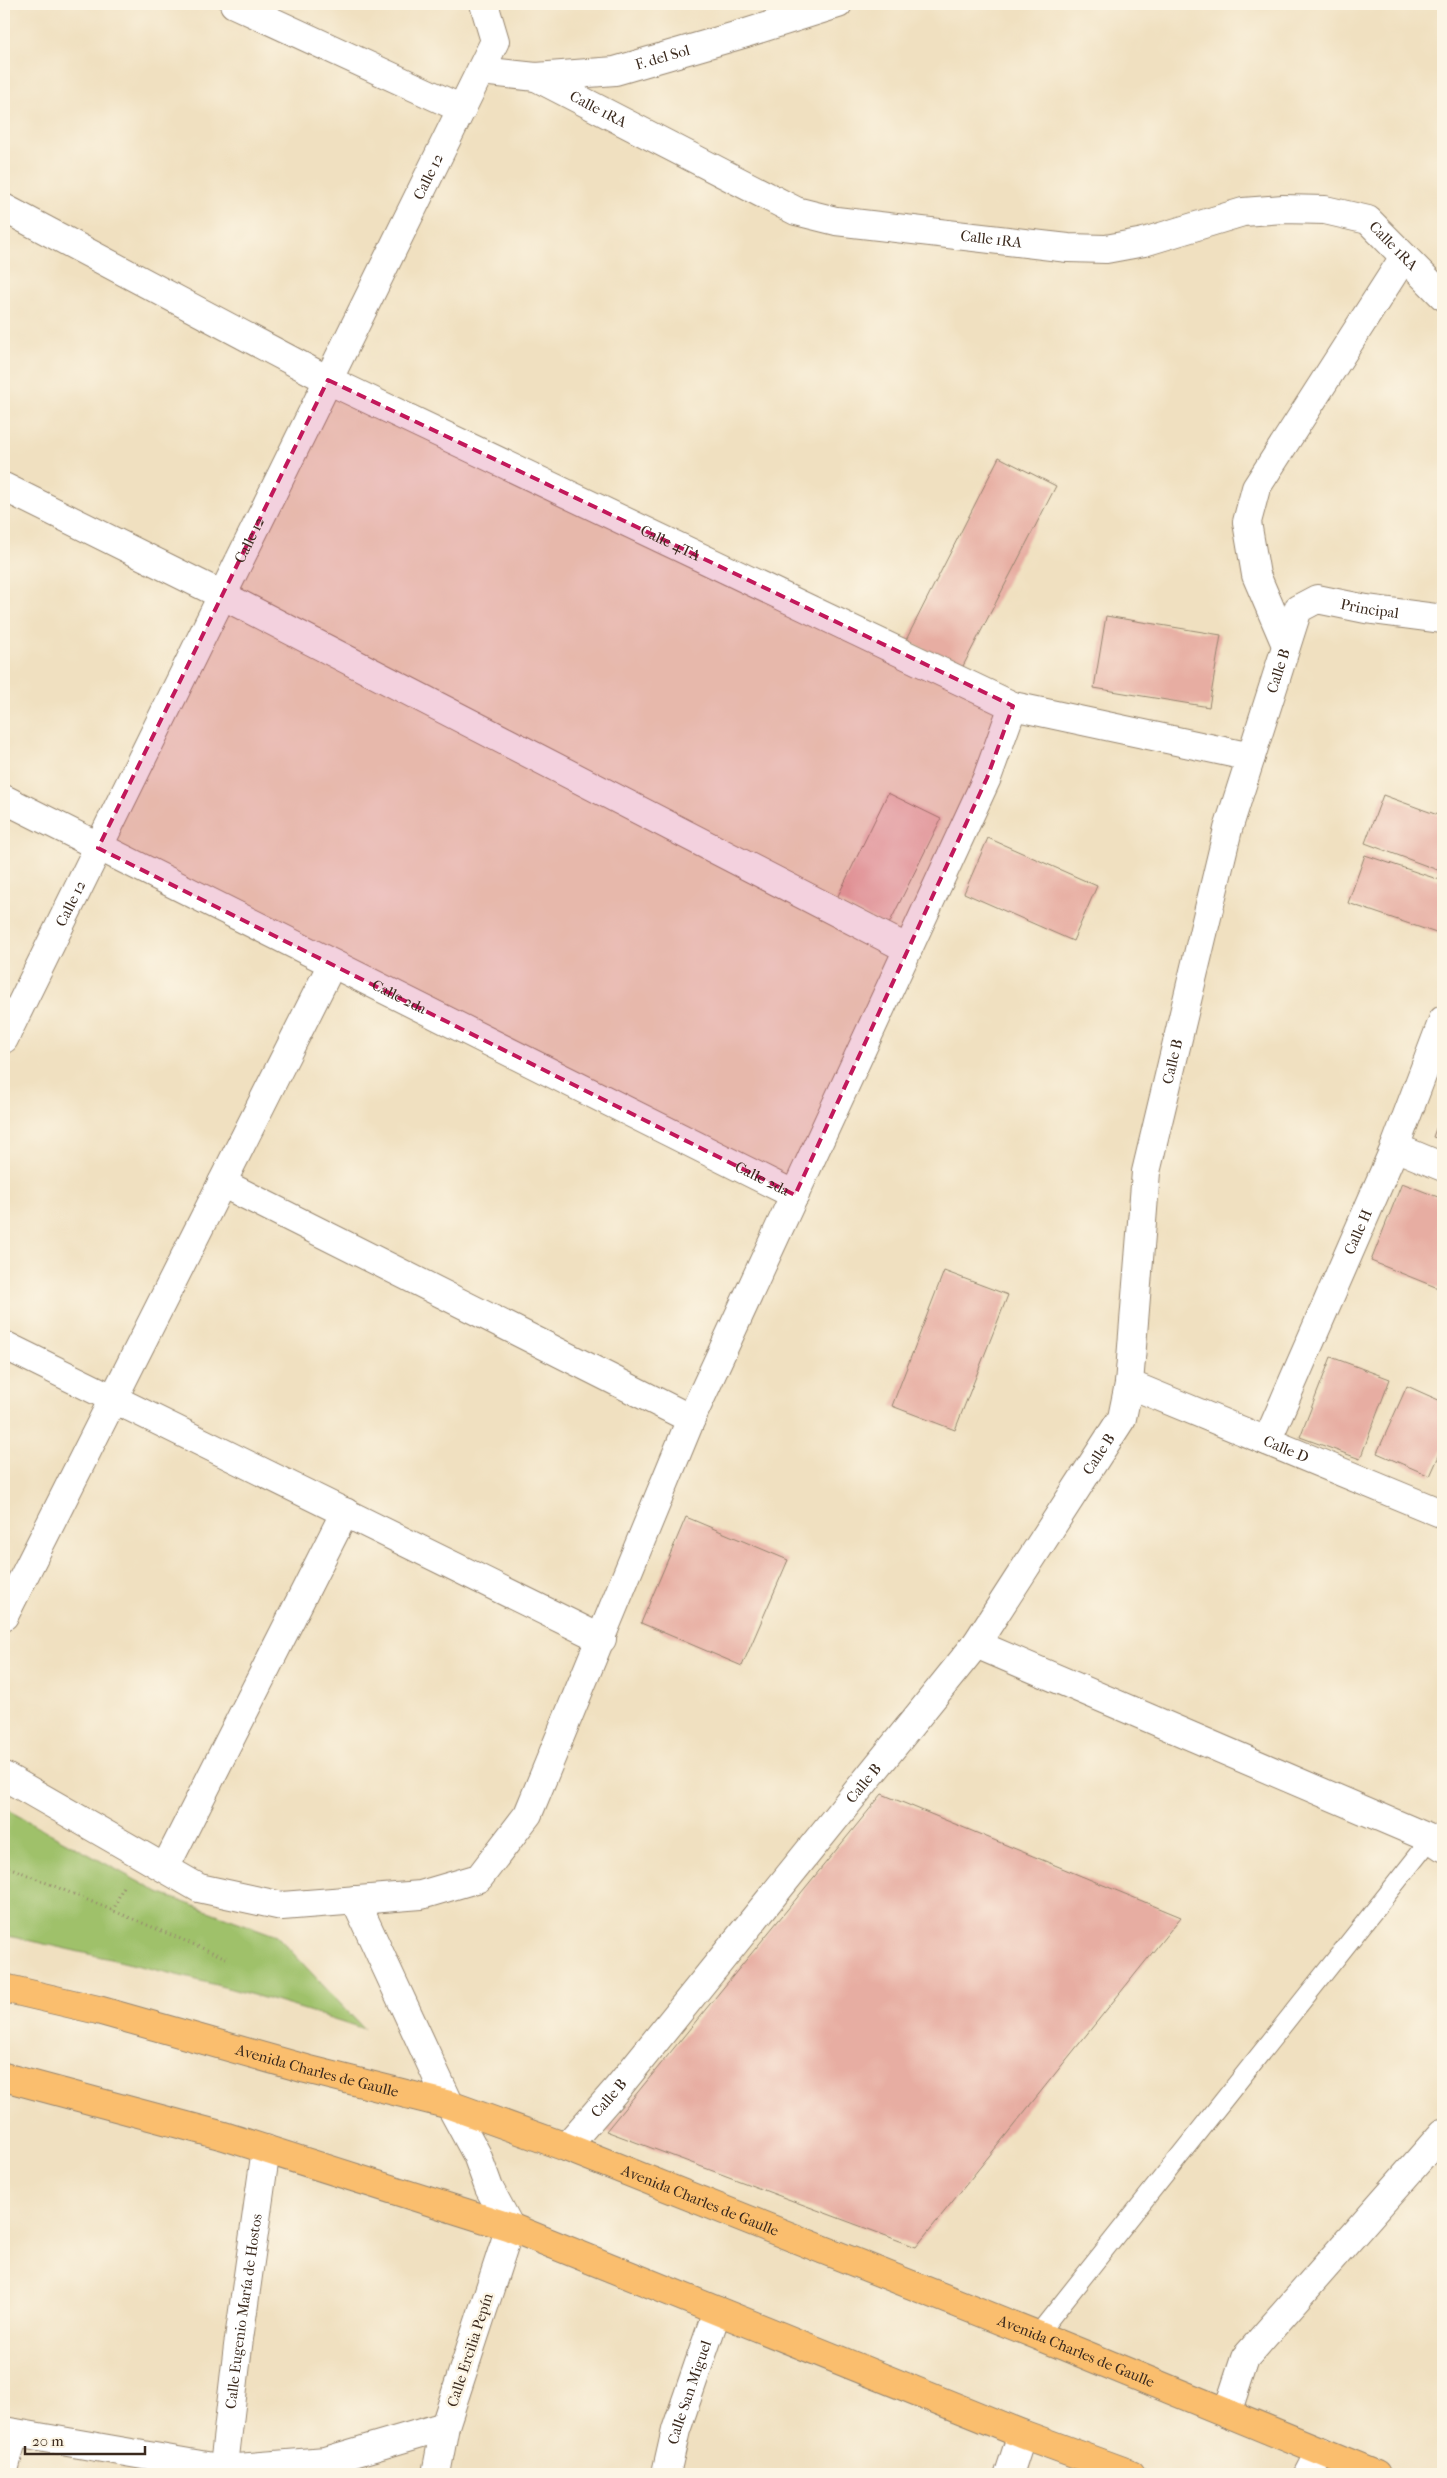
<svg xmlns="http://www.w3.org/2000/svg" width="1447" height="2478" font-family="'IM FELL French Canon',serif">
	<rect width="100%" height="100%" fill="#fcf5e5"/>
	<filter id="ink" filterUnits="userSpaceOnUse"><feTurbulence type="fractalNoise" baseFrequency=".02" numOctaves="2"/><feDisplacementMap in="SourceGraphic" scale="10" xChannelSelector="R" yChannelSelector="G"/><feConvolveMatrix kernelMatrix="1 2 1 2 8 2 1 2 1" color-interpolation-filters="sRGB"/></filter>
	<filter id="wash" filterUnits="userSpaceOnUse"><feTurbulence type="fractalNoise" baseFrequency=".0096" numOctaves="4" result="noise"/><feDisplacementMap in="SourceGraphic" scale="20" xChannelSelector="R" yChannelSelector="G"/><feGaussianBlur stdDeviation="1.12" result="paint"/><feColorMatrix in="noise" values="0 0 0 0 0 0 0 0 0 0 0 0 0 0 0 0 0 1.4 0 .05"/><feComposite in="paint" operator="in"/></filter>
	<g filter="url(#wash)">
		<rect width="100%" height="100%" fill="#f0e0c0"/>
		<path fill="#9fc16b" stroke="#6d7644" d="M4 1808 161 1894 277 1936 364 2029C247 1989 125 1962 4 1935Z"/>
		<g id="blocks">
			<path fill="#e7ada2" d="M999 457 1056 486 962 668 906 640Z
				M1106 616 1221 635 1209 707 1094 688Z
				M888 793 941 819 888 926 836 900Z
				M1383 795 1443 817V872L1365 843Z
				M988 838 1097 886 1073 941 964 893Z
				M1365 855 1443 881 1442 935 1348 903Z
				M1443 1109V1140L1433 1137Z
				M1402 1183 1443 1199V1290L1371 1261Z
				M944 1271 1008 1295 955 1430 892 1406Z
				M1331 1357 1390 1379 1360 1459 1300 1437Z
				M1407 1386 1443 1402V1447L1430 1476 1377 1453Z
				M686 1517 788 1560 742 1666 641 1623Z
				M882 1794 1181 1917 916 2247 606 2131Z"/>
		</g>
	</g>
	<g filter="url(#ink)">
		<use href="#blocks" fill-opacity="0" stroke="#96856f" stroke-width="1"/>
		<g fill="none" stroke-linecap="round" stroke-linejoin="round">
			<g stroke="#96856f" stroke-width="20">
				<path id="lane" d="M1037 2335 1431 1839"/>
			</g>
			<g stroke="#96856f" stroke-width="30">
				<g id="street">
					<path d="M234 4 462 109"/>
					<path id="s1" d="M481 71 536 77 615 71 746 33 838 4"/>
					<path id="s2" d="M536 77 796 211 836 221 1068 248 1106 249 1144 242 1243 212 1283 209 1325 210 1368 220 1443 296"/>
					<path id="s3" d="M4 208 328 380 1013 706 1251 757"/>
					<path d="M4 487 222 595 908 949"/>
					<path d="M1286 645 1256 575 1247 522 1256 488 1404 257"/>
					<path id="s4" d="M4 799 795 1195"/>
					<path id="s5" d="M4 1039 495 41 484 4"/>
					<path d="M1395 1147 1443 1167"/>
					<path d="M222 1183 691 1419"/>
					<path d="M4 1345 602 1639"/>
					<path id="s6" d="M1129 1384 1443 1514"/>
					<path id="s7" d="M1267 1441 1395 1147 1443 1020"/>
					<path d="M4 1616 332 964"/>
					<path d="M976 1644 1431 1839 1443 1847"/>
					<path d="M4 1776 199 1888 282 1906 421 1895 479 1878 528 1814 691 1419 987 778 1013 706"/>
					<path d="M165 1868 345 1512"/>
					<path d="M355 1900 450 2105 477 2155 489 2188 510 2227 445 2426 436 2474"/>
					<path id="s8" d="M566 2147 616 2090 976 1644 1122 1418 1129 1384 1146 1172 1228 829 1298 609 1317 599 1366 609 1443 619"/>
					<path d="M1227 2413 1245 2358 1443 2133"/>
					<path d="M4 2431 224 2469 326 2461 445 2426"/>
					<path d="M4 2470 14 2433"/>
					<path id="s9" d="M223 2474 238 2346 266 2149"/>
					<path id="s10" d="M666 2474 676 2430 717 2311"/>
					<path d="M1009 2474 1022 2434"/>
					<path d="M1309 2474 1321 2451"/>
				</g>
			</g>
			<g stroke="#96856f" stroke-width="30">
				<g id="primary">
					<path id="s11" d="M4 1988 98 2010 306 2069 450 2105 566 2147 1037 2335 1376 2474"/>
					<path d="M4 2077 224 2136 510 2227 1022 2434 1131 2474"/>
				</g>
			</g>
			<path stroke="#96856f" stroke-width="3" stroke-dasharray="1 4" stroke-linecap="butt" d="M4 1865 226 1958
				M113 1911 124 1884"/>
			<use href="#lane" stroke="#fff" stroke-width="18"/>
			<use href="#street" stroke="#fff" stroke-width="28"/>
			<use href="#primary" stroke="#fabe6e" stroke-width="28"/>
		</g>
	</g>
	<path fill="#c2185b" fill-opacity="0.2" stroke="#c2185b" stroke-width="4" stroke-dasharray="10 6" stroke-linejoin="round" d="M328 380 1013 706 987 778 795 1195 98 848Z"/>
	<g text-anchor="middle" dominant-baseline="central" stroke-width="5" stroke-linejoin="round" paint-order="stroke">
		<g font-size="15" fill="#3b2a1e" stroke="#fcf5e5">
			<text stroke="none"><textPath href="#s1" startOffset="184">F. del Sol</textPath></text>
			<text stroke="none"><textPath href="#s2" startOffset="70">Calle 1RA</textPath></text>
			<text stroke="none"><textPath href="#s5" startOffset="961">Calle 12</textPath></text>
			<text stroke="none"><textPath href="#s2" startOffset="490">Calle 1RA</textPath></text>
			<text stroke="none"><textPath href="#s2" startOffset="910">Calle 1RA</textPath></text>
			<text stroke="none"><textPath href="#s5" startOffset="556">Calle 12</textPath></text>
			<text stroke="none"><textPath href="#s3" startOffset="746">Calle 4TA</textPath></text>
			<text stroke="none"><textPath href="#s8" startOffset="1824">Principal</textPath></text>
			<text stroke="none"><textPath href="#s8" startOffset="1684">Calle B</textPath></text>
			<text stroke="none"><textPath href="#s5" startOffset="151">Calle 12</textPath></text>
			<text stroke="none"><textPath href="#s4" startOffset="442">Calle 2da</textPath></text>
			<text stroke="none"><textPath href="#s8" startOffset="1279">Calle B</textPath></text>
			<text stroke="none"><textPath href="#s4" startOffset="848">Calle 2da</textPath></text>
			<text stroke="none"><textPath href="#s7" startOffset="228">Calle H</textPath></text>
			<text stroke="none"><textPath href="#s6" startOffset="170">Calle D</textPath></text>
			<text stroke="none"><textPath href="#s8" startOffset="875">Calle B</textPath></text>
			<text stroke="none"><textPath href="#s8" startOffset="470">Calle B</textPath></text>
			<text stroke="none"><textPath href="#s11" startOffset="324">Avenida Charles de Gaulle</textPath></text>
			<text stroke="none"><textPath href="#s8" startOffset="65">Calle B</textPath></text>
			<text stroke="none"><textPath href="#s11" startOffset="729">Avenida Charles de Gaulle</textPath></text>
			<text stroke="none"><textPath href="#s9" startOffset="164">Calle Eugenio María de Hostos</textPath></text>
			<text transform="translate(470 2350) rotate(-72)">Calle Ercilia Pepín</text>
			<text stroke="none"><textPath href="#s11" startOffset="1134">Avenida Charles de Gaulle</textPath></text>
			<text stroke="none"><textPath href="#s10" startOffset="85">Calle San Miguel</textPath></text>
		</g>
	</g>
	<rect width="1447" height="2478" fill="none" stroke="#fcf5e5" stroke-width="20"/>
	<path d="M25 2446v8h120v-8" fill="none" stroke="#3b2a1e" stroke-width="2.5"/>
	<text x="32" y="2446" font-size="15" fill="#3b2a1e" stroke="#fcf5e5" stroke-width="4" paint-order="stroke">20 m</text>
</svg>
